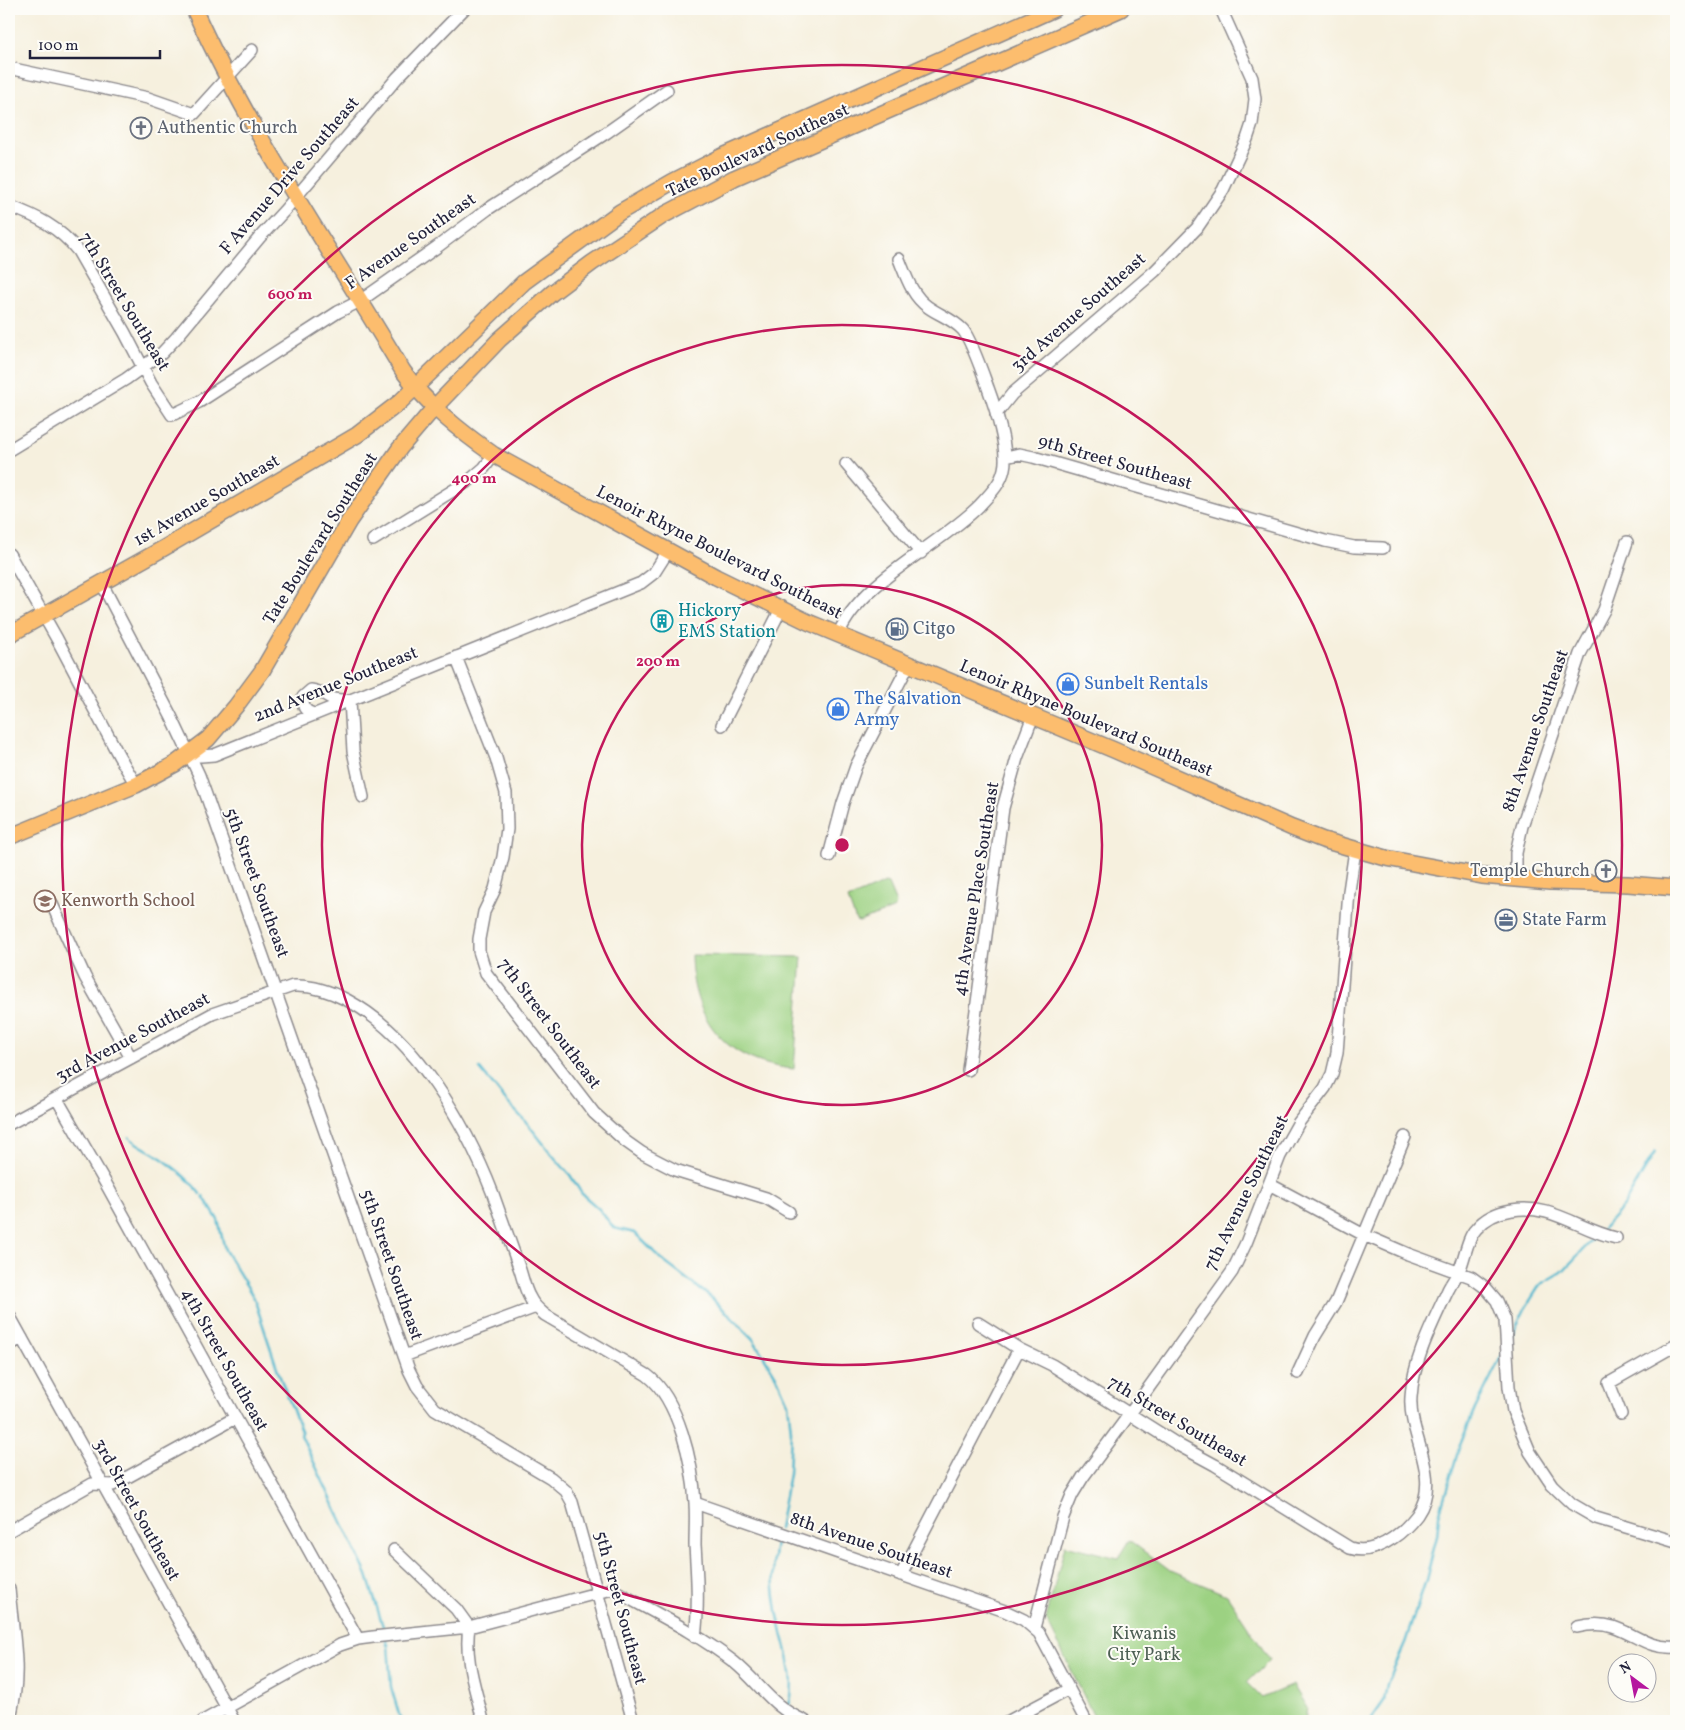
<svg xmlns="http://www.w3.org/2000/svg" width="1685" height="1730" font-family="Vollkorn,serif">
	<rect width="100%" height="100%" fill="#fdfcf7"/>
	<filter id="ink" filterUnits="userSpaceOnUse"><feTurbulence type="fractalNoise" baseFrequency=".02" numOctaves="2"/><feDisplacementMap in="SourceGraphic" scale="10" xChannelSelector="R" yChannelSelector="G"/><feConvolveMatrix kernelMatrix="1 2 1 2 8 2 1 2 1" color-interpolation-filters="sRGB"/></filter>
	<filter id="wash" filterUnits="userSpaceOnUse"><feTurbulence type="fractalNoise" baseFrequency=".0096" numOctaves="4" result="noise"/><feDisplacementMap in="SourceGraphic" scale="20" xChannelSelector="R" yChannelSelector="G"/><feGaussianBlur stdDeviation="1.12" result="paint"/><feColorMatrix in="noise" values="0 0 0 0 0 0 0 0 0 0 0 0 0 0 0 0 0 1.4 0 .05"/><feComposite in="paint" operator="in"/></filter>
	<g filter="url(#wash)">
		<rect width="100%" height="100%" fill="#f6f0de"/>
		<path fill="#9cd182" stroke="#5f7a5e" d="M885 883 888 884 896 903 895 908 859 922 856 921 848 899Z
			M691 955 802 957 794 1069C727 1063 692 1021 691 955Z
			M1129 1540 1170 1571 1227 1595 1270 1660 1247 1683 1262 1698 1293 1685 1307 1708 1305 1721H1096L1046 1619 1065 1545 1118 1558Z"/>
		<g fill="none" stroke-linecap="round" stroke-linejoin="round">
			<path stroke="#50b7ce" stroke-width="2.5" d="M480 1069 506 1101 527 1123 554 1157 570 1175 582 1194 599 1209 614 1228 635 1233 663 1261 712 1298 753 1339 776 1376 788 1403 791 1431 789 1474 779 1529
				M129 1137C134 1143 145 1148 152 1152 168 1162 190 1179 200 1194
				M203 1196 218 1220 225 1250 254 1298 280 1377 302 1433 301 1435 367 1575 385 1633
				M1601 1231 1624 1205 1655 1152
				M1511 1337 1526 1307 1540 1285 1562 1272 1596 1236
				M778 1534C770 1564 773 1595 780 1625 786 1650 798 1682 788 1708
				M386 1639 387 1645 388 1644 391 1687 401 1721
				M1370 1721 1384 1701 1387 1685 1404 1646 1426 1580 1437 1536 1439 1515 1460 1445 1475 1409 1503 1353"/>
		</g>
	</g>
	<g filter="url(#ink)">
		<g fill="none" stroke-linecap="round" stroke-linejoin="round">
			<g stroke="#8c898c" stroke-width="14">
				<path id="minor" d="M9 68 148 98 194 114 252 50
					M9 206C36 216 59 227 78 251L125 333 151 383 172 415 199 402 338 312 360 301 437 247 488 209 606 133 667 90
					M996 414 1012 394 1155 271 1197 228 1223 190 1247 139 1252 124 1255 99 1252 78 1221 9
					M9 450 126 379 162 353 176 338 260 237 284 211 397 78 464 9
					M1006 457 1019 454 1033 457 1325 541 1354 547 1383 548
					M846 464 921 553
					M373 540 470 480 484 468 494 455
					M9 554 57 639 119 756 136 785
					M102 584 171 716 199 775 409 1370 417 1386 435 1409 551 1478 566 1491 572 1502 633 1721
					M838 635C860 581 938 547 979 506 989 495 1001 484 1004 469 1009 450 995 407 988 388 983 374 971 340 963 330 953 319 939 315 928 307 912 296 906 276 899 259
					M456 657 496 758 506 793 507 829 503 857 495 889 484 912 479 939V951L486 973 594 1113 625 1141 642 1153 675 1170 766 1198 789 1212
					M350 700 353 751 363 797
					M314 714C304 711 303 707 303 697L311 690C320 691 323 694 331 698 336 700 343 700 349 700
					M722 725 781 609
					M190 755 201 756 214 755 641 583 654 573 668 551
					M829 856 843 803 856 766 909 664
					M1516 880V853L1522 826 1575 669 1580 654 1604 610 1627 542
					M51 902 85 977 131 1058
					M968 1070 1003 808 1017 758 1033 716
					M57 1099 105 1182 358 1639
					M9 1124 212 1014 293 986C313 985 330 991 347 1000 415 1036 466 1124 493 1194 502 1219 511 1245 520 1270 523 1279 525 1290 530 1298 533 1305 539 1310 545 1315L647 1375C679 1399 693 1465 695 1503 696 1517 695 1531 695 1545 697 1576 699 1606 695 1637
					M1269 1184 1364 1235 1408 1254 1471 1277 1486 1288 1497 1301 1505 1320 1509 1387 1513 1411 1530 1452 1552 1485 1572 1504 1596 1518 1676 1542
					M9 1315 234 1721
					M978 1323 1019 1349 1052 1365 1180 1446 1215 1465 1350 1548C1365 1553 1380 1547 1393 1538 1402 1532 1410 1524 1417 1515 1443 1478 1408 1436 1411 1397 1413 1361 1432 1324 1448 1290 1451 1284 1456 1277 1459 1271 1465 1258 1467 1238 1476 1229 1485 1218 1499 1212 1512 1210 1550 1203 1580 1230 1616 1238
					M9 1345 22 1338
					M404 1356 536 1307
					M1298 1373 1315 1336 1336 1302 1405 1137
					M1621 1414 1609 1383 1676 1345
					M695 1503 1005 1611 1024 1620 1039 1633 1086 1721
					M9 1531 92 1484 113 1485 235 1418
					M394 1550 456 1609 469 1627C464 1660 476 1689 483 1721
					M901 1575 1019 1349
					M9 1589C13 1638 23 1672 9 1721
					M1577 1627C1589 1624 1601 1623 1613 1627 1637 1635 1648 1649 1676 1647
					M1034 1628 1063 1517 1072 1495 1083 1477 1129 1415 1232 1272 1246 1243 1280 1156 1299 1122 1325 1088 1332 1074 1337 1053 1349 891 1355 850
					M203 1721 340 1645 358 1639 373 1637 469 1627 612 1589C653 1612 697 1633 734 1662 761 1684 771 1707 805 1721
					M1009 1721 1069 1689"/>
			</g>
			<g stroke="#8c898c" stroke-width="18">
				<path id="major" d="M194 9C251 136 332 251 403 371 428 406 460 431 494 455L716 577 808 622 1114 750 1292 828 1323 840 1386 858 1482 876 1550 882 1628 884 1676 888
					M9 635 164 548 357 435 400 402 524 282 620 212 672 182 723 156 1054 9
					M9 837 136 785 175 764 208 739 236 706 262 671 349 521 400 448 434 408 499 340 552 293 592 263 664 215 734 178 1121 9"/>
			</g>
			<use href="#minor" stroke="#fff" stroke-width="11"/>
			<use href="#major" stroke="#fcbd6e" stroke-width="15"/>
		</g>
	</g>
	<g fill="none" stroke="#c2185b" stroke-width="2.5">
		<circle cx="842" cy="845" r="260"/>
		<circle cx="842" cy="845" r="520"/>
		<circle cx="842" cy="845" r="780"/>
	</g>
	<defs>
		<g id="church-ring" transform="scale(1.125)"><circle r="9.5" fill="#fdfcf7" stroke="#6b7280" stroke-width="1.5"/><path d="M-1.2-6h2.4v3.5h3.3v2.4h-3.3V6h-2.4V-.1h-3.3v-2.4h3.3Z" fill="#6b7280"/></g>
		<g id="building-ring" transform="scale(1.125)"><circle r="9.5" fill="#fdfcf7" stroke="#0f9aa8" stroke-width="1.5"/><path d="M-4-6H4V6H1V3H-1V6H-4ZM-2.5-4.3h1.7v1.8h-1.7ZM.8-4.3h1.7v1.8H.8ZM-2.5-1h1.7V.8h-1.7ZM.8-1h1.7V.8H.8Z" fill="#0f9aa8"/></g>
		<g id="fuel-ring" transform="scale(1.125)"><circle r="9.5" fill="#fdfcf7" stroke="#5c6f8a" stroke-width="1.5"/><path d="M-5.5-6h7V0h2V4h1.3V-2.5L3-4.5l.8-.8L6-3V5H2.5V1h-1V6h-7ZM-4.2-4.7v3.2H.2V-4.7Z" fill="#5c6f8a"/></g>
		<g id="shop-ring" transform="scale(1.125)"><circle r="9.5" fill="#fdfcf7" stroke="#3f7fe0" stroke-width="1.5"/><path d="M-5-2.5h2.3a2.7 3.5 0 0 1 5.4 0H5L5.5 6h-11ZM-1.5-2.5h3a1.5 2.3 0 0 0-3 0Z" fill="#3f7fe0"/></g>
		<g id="school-ring" transform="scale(1.125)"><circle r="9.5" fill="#fdfcf7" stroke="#8d6e63" stroke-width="1.5"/><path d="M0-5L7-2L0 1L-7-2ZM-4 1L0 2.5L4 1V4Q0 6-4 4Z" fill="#8d6e63"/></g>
		<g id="office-ring" transform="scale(1.125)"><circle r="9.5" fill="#fdfcf7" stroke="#5c6f8a" stroke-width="1.5"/><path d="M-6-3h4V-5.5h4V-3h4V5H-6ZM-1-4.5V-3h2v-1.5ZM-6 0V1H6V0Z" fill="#5c6f8a"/></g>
	</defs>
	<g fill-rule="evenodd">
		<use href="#church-ring" x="141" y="128"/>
		<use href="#building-ring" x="662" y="621"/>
		<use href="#fuel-ring" x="897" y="629"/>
		<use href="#shop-ring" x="1068" y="684"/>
		<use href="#shop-ring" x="838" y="709"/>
		<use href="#church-ring" x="1606" y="871"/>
		<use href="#school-ring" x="45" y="901"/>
		<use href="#office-ring" x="1506" y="920"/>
	</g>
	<g text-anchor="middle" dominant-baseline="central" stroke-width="4" stroke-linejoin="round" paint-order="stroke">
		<g font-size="18" fill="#5b616d" stroke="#fdfcf7" text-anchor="start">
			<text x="157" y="128">Authentic Church</text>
			<text x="1590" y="871" text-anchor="end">Temple Church</text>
		</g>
		<g font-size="18" fill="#22223b" stroke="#fdfcf7">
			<text transform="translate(758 151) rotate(-25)">Tate Boulevard Southeast</text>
			<text transform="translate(290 176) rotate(-49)">F Avenue Drive Southeast</text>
			<text transform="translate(411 242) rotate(-35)">F Avenue Southeast</text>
			<text transform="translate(124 302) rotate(59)">7th Street Southeast</text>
			<text transform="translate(1079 313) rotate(-41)">3rd Avenue Southeast</text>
			<text transform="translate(1115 463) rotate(16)">9th Street Southeast</text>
			<text transform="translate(207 501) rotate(-30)">1st Avenue Southeast</text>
			<text transform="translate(321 539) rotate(-58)">Tate Boulevard Southeast</text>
			<text transform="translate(719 553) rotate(27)">Lenoir Rhyne Boulevard Southeast</text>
			<text transform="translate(336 685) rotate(-22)">2nd Avenue Southeast</text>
			<text transform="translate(1086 719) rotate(23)">Lenoir Rhyne Boulevard Southeast</text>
			<text transform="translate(1536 731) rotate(-71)">8th Avenue Southeast</text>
			<text transform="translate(256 883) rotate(70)">5th Street Southeast</text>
			<text transform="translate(977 889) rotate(-81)">4th Avenue Place Southeast</text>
			<text transform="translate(549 1024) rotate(53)">7th Street Southeast</text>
			<text transform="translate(133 1038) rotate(-28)">3rd Avenue Southeast</text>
			<text transform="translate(1247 1193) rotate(-64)">7th Avenue Southeast</text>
			<text transform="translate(391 1265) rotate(71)">5th Street Southeast</text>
			<text transform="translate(224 1360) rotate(61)">4th Street Southeast</text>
			<text transform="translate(1177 1422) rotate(31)">7th Street Southeast</text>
			<text transform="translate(136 1510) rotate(61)">3rd Street Southeast</text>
			<text transform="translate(871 1546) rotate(19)">8th Avenue Southeast</text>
			<text transform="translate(620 1608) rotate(75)">5th Street Southeast</text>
		</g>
		<g font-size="18" fill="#0d838f" stroke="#fdfcf7" text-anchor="start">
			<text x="678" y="611">Hickory<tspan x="678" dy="21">EMS Station</tspan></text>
		</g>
		<g font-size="18" fill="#4e5e75" stroke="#fdfcf7" text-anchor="start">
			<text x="913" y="629">Citgo</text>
			<text x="1522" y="920">State Farm</text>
		</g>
		<g font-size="18" fill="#366cbe" stroke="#fdfcf7" text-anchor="start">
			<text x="1084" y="684">Sunbelt Rentals</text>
			<text x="854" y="699">The Salvation<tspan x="854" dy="21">Army</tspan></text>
		</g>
		<g font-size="18" fill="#785e54" stroke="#fdfcf7" text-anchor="start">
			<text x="61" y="901">Kenworth School</text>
		</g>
		<g font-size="18" fill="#4d5f54" stroke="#fdfcf7">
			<text x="1144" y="1634">Kiwanis<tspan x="1144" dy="21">City Park</tspan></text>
		</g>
	</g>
	<circle cx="842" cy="845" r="8" fill="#c2185b" stroke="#fdfcf7" stroke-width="2.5"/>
	<g font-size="15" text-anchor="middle" font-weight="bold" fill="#c2185b" stroke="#fdfcf7" stroke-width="4" stroke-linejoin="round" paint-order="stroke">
		<text x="290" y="299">600 m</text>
		<text x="474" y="483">400 m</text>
		<text x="658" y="666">200 m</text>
	</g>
	<rect width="1685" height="1730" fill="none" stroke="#fdfcf7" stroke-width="30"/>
	<g transform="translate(1632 1678) rotate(328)"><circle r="24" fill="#fdfcf7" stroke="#a5a5ac"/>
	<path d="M0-4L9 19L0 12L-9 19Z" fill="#b5179e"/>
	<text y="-8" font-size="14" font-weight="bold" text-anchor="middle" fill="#22223b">N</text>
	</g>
	<path d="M30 50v8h130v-8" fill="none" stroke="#22223b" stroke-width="2.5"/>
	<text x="38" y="50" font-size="15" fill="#22223b" stroke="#fdfcf7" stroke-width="4" paint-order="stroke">100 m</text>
</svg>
